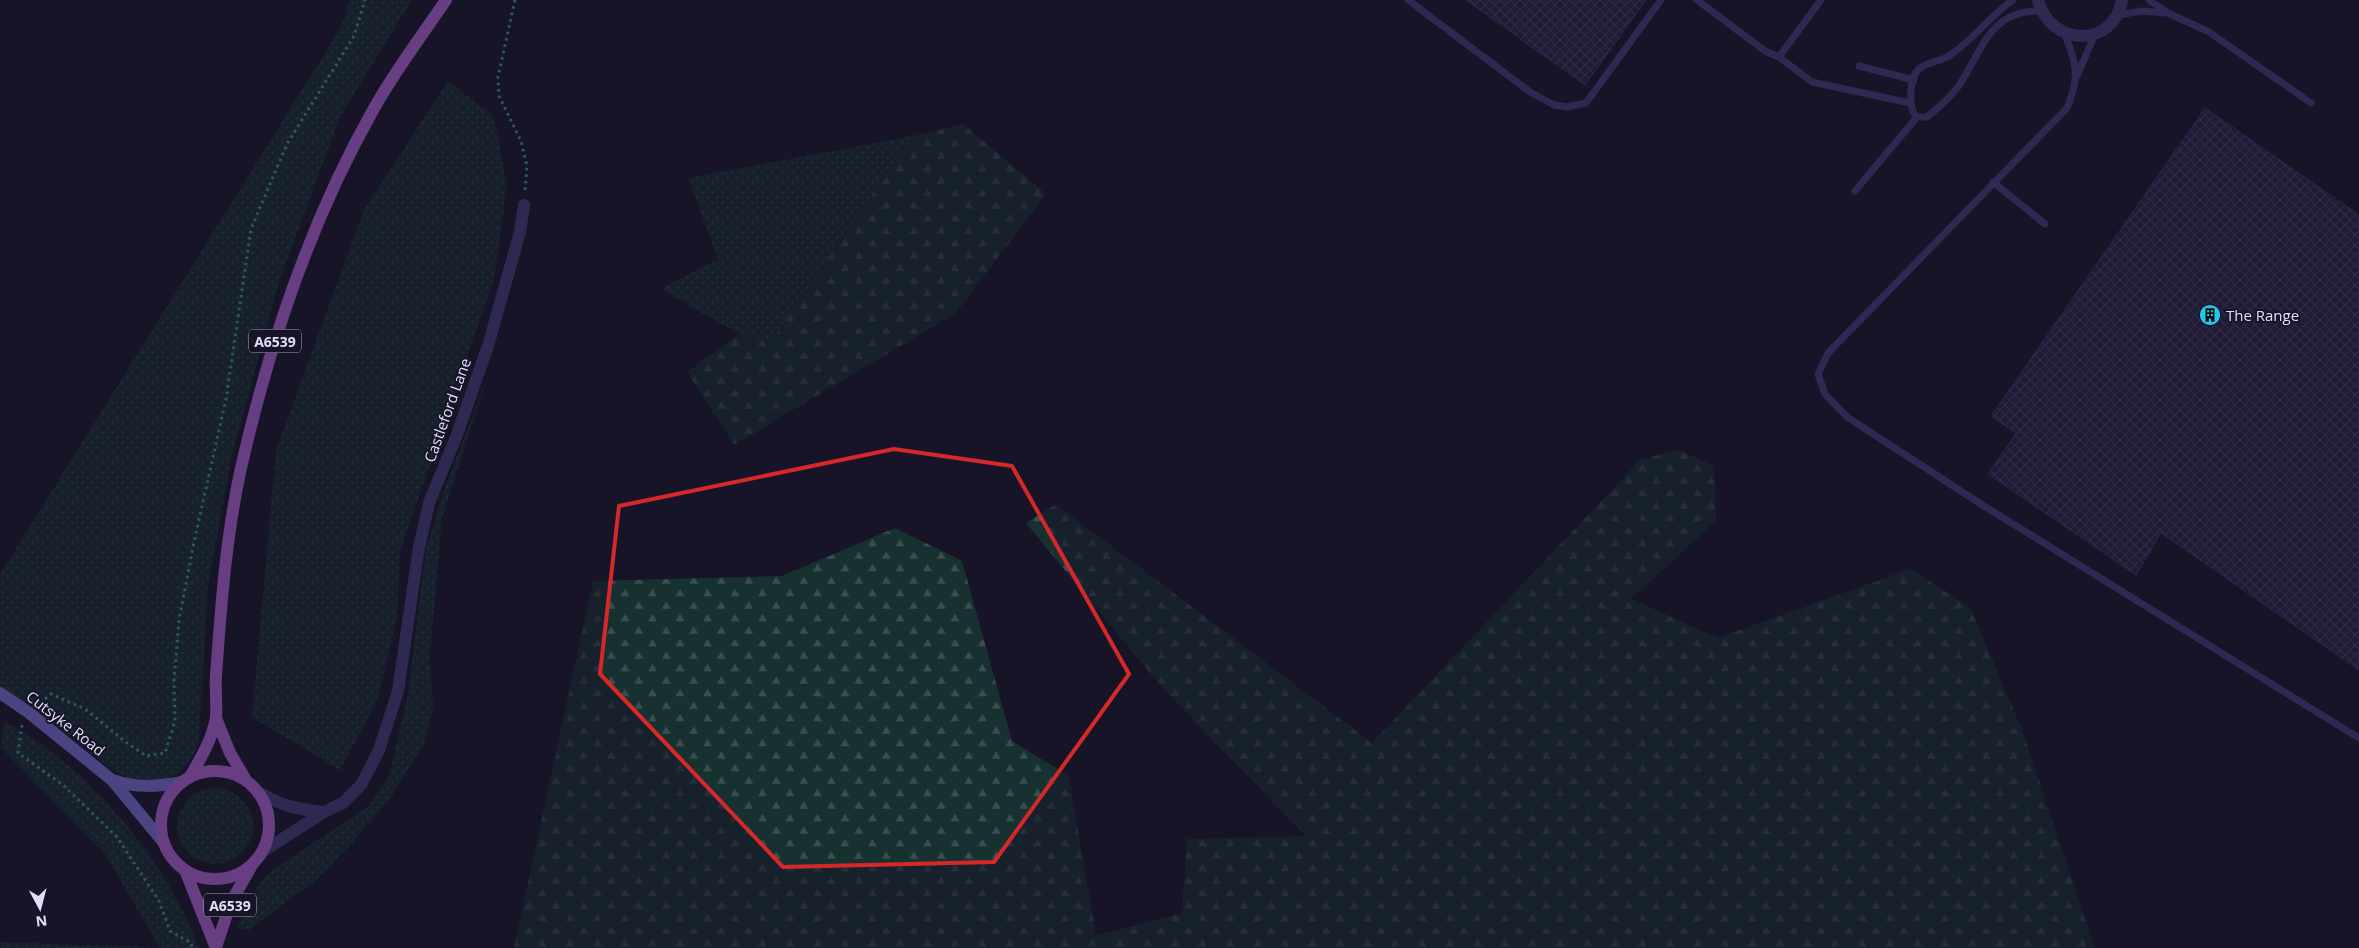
<svg xmlns="http://www.w3.org/2000/svg" width="2359" height="948" font-family="'Open Sans',sans-serif">
	<defs>
		<pattern id="grass-dots" width="8" height="8" patternUnits="userSpaceOnUse" patternTransform="scale(1.25)"><rect width="8" height="8" fill="#173131"/><path d="M2 2h.1M6 6h.1" fill="none" stroke="#394e50" stroke-width="1.8" stroke-linecap="round"/></pattern>
		<pattern id="forest-firs" width="22" height="20" patternUnits="userSpaceOnUse" patternTransform="scale(1.25)"><rect width="22" height="20" fill="#173131"/><path d="M5 1l3.5 6h-7zM16 11l3.5 6h-7z" fill="#394e50"/></pattern>
		<pattern id="building-cross-hatch" width="8" height="8" patternUnits="userSpaceOnUse" patternTransform="scale(1.25)"><rect width="8" height="8" fill="#2b2247"/><path d="M0 0l8 8M0 8l8-8" fill="none" stroke="#4a4262"/></pattern>
	</defs>
	<rect width="100%" height="100%" fill="#181428"/>
	<path fill="url(#grass-dots)" d="M350 0H412L340 117 279 282 232 455 208 586 199 742C186 776 165 790 128 778 113 773 85 748 72 738 48 720 24 703 0 686V574L340 29Z
		M448 81 494 117 507 185 494 279 400 551 397 618 377 701 340 770 252 717 276 450 364 210Z
		M913 136 771 342 739 334 661 289 718 259 688 178Z
		M486 381 442 518 430 655 433 710 423 747 389 799 354 841 317 879 249 930 238 929 241 917 259 884 274 869 368 807 389 776 408 695 426 548 445 487Z
		M4 721C89 767 165 858 199 948H160L105 854 1 748Z
		M177 826a38 38 0 1 1 76 0a38 38 0 1 1-76 0Z
		M0 942 156 948H0Z"/>
	<path fill="url(#forest-firs)" d="M963 124 1046 194 956 313 734 445 687 372 739 334 771 342 913 136Z
		M1679 450 1714 466 1716 521 1631 599 1718 638 1910 569 1970 607 2023 732 2095 948H514L593 581 782 576 895 528 962 561 1012 741 1069 776 1096 936 1182 913 1187 839 1306 836 1164 690 1026 523 1056 504 1372 743 1641 459Z"/>
	<path fill="url(#building-cross-hatch)" stroke="#443770" d="M1466 0H1646L1585 85Z
		M2205 108 2359 215V670L2161 533 2136 575 1988 474 2016 433 1991 416Z"/>
	<g fill="none" stroke-linecap="round" stroke-linejoin="round">
		<path stroke="#3fafad" stroke-width="3" stroke-dasharray="2.5 4" stroke-linecap="butt" d="M515 0 498 77 499 96 521 141 527 166 525 192
			M40 703 51 694 85 709 127 743 146 756 165 753 175 721 174 682 179 620 194 542 226 399 251 229 287 144 354 36 365 0
			M22 725 18 753 63 785 117 837 159 901 170 931 191 943 192 948"/>
		<path stroke="#494481" stroke-width="7" d="M1408 0 1530 92 1554 105 1567 107 1586 103 1661 0
			M1697 0 1765 51 1779 57 1821 0
			M2013 0C1990 16 1973 40 1949 56 1939 62 1921 63 1915 74 1910 85 1908 109 1917 117H1927C1938 108 1952 96 1960 84 1982 50 1991 9 2041 11
			M2149 0 2168 13 2209 32 2311 103
			M2117 15 2142 11 2167 13
			M2064 33C2077 63 2080 77 2067 108L1828 353 1818 374 1825 394 1847 417 1984 506 2359 738
			M1779 57 1812 82 1910 103
			M1859 66 1914 80
			M2077 76 2095 34
			M1993 182 2045 224
			M1855 191 1917 117"/>
		<path stroke="#494481" stroke-width="12" d="M2038 0C2051 48 2114 48 2122 0
			M258 792C283 806 295 809 324 812
			M262 852 324 812 343 803 361 785 379 750 398 691 419 547 429 503 456 437 488 346 520 232 524 205"/>
		<path stroke="#8880f0" stroke-width="12" d="M0 693 28 712 112 780 164 843
			M112 780C136 788 157 787 182 782"/>
		<path stroke="#c572ee" stroke-width="12" d="M216 718 230 753 246 780
			M161 825a54 54 0 1 1 108 0a54 54 0 1 1-108 0Z
			M189 778C200 760 213 738 216 717 217 703 215 689 216 675 221 606 226 536 241 468 269 345 310 222 372 112 393 73 421 37 446 0
			M185 870 216 948
			M216 947 231 902 251 867"/>
	</g>
	<path d="M0 0H2359V948H0ZM894 449 1012 466 1129 674 994 862 783 867 600 674 619 506Z" fill="#181428" fill-opacity=".55" fill-rule="evenodd"/>
	<path fill="none" stroke="#d62828" stroke-width="4" stroke-linejoin="round" d="M894 449 1012 466 1129 674 994 862 783 867 600 674 619 506Z"/>
	<defs>
		<g id="building-disc" transform="scale(1.125)"><circle r="9.5" fill="#21c9e5" stroke="#181428"/><path d="M-4-6H4V6H1V3H-1V6H-4ZM-2.5-4.3h1.7v1.8h-1.7ZM.8-4.3h1.7v1.8H.8ZM-2.5-1h1.7V.8h-1.7ZM.8-1h1.7V.8H.8Z" fill="#111"/></g>
	</defs>
	<g fill-rule="evenodd">
		<use href="#building-disc" x="2210" y="315"/>
	</g>
	<g text-anchor="middle" dominant-baseline="central" stroke-width="4" stroke-linejoin="round" paint-order="stroke">
		<g fill="#181428" stroke="#a6a1bc" stroke-width="1">
			<rect x="249" y="329.5" width="52" height="23" rx="4"/>
			<rect x="204" y="893.5" width="52" height="23" rx="4"/>
		</g>
		<g font-size="14" font-weight="bold" fill="#e3defb">
			<text x="275" y="341">A6539</text>
			<text x="230" y="905">A6539</text>
		</g>
		<g font-size="15" fill="#e3defb" stroke="#181428" text-anchor="start">
			<text x="2226" y="315">The Range</text>
		</g>
		<g font-size="15" fill="#e3defb" stroke="#181428">
			<text transform="translate(447 410) rotate(-70)">Castleford Lane</text>
			<text transform="translate(66 723) rotate(38)">Cutsyke Road</text>
		</g>
	</g>
	<g transform="translate(40 908) rotate(173)" stroke="#181428" stroke-width="4" paint-order="stroke">
	<path d="M0-4L9 19L0 12L-9 19Z" fill="#e3defb"/>
	<text y="-8" font-size="14" font-weight="bold" text-anchor="middle" fill="#e3defb">N</text>
	</g>
</svg>
